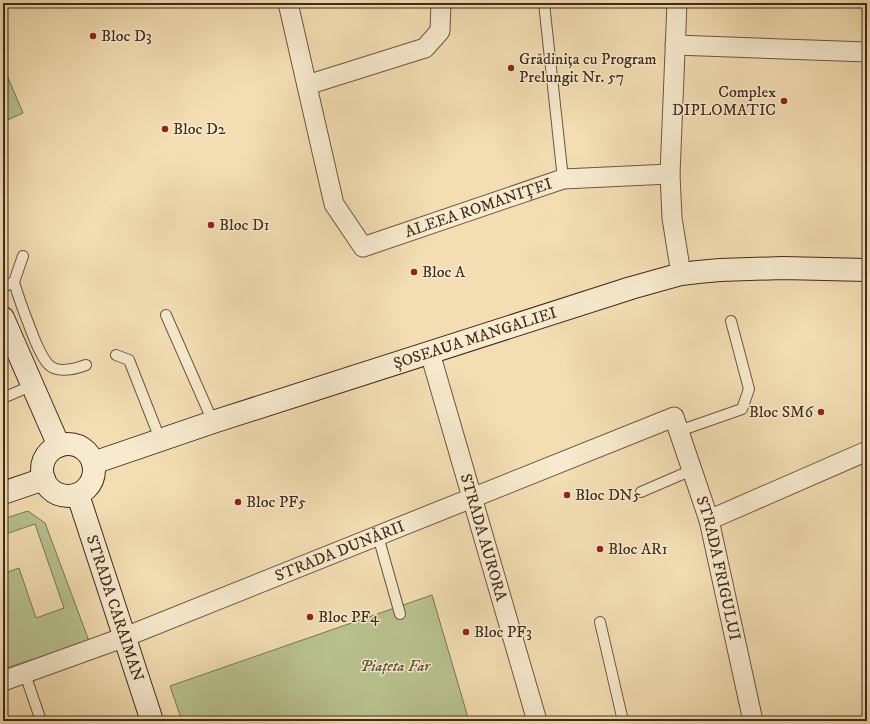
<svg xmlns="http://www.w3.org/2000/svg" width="870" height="724" font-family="'IM FELL DW Pica',serif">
	<rect width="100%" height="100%" fill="#f3deb3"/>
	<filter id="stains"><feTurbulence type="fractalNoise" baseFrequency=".005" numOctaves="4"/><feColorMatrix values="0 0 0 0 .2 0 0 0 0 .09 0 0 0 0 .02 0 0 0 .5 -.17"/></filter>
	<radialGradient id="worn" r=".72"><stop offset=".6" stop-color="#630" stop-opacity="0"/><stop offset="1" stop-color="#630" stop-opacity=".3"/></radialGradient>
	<path fill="#b8c28f" stroke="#7c7655" d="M3 66 23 113 3 122Z
		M28 511 45 523 89 641 3 669V654L6 652 3 642V574L19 568 36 618 64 608 35 524 3 535V519Z
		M432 595 469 721H182L170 686Z"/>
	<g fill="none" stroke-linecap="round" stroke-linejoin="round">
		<g stroke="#6e5741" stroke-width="12">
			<path id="lane" d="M544 3 563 179
				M14 282C20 303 28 323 36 343 39 349 43 359 48 364 57 374 75 369 86 365
				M3 287 14 282 23 256
				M166 315 213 422
				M116 355 129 360 160 439
				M3 398 33 385
				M679 431 742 409 749 389 731 321
				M641 492 692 470
				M378 536 400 614
				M600 622 623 721
				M25 674 41 721"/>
		</g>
		<g stroke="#6e5741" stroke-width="21">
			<g id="street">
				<path id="s1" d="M288 3 334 204 363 247 563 179 670 174 672 218 681 274"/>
				<path d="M675 45 867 52"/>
				<path d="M307 85 425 48 440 31 441 3"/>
				<path d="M670 174 677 3"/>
				<path id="s2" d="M430 353 537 721"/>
				<path d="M709 520 867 451"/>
				<path id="s3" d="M3 681 125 637 674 417 709 520 753 721"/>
			</g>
		</g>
		<g stroke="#412a1b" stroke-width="24">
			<g id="secondary">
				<path d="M3 318 59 446"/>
				<circle cx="68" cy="470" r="26"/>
				<path id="s4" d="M93 463 213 422 631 288 681 274 698 272 720 270 783 268 867 270"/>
				<path d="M3 493 44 479"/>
				<path id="s5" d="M78 495 152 721"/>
			</g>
		</g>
		<use href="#lane" stroke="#f7eace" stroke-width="10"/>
		<use href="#street" stroke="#f7eace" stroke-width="19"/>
		<use href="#secondary" stroke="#f7eace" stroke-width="22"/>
	</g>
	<g fill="#8f2418" stroke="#f7eace" stroke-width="1.5">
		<circle cx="93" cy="36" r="4"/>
		<circle cx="511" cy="68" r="4"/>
		<circle cx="784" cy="101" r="4"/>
		<circle cx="165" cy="129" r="4"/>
		<circle cx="211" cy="225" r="4"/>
		<circle cx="414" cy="272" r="4"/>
		<circle cx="821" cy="412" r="4"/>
		<circle cx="567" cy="495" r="4"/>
		<circle cx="238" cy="502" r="4"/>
		<circle cx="600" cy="549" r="4"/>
		<circle cx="310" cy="617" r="4"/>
		<circle cx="466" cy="632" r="4"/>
	</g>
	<g text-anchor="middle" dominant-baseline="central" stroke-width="3" stroke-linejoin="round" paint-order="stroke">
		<g font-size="16" fill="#412a1b" stroke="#f7eace" text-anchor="start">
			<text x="101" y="36">Bloc D3</text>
			<text x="519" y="59">Grădinița cu Program<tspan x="519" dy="18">Prelungit Nr. 57</tspan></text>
			<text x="776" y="92" text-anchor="end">Complex<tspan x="776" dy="18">DIPLOMATIC</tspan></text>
			<text x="173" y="129">Bloc D2</text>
			<text x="219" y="225">Bloc D1</text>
			<text x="422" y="272">Bloc A</text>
			<text x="813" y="412" text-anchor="end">Bloc SM6</text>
			<text x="575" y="495">Bloc DN5</text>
			<text x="246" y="502">Bloc PF5</text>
			<text x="608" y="549">Bloc AR1</text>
			<text x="318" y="617">Bloc PF4</text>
			<text x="474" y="632">Bloc PF3</text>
		</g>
		<g font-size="16" fill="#412a1b" stroke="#f7eace">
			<text stroke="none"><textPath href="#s1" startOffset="380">ALEEA ROMANIȚEI</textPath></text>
			<text stroke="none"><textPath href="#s4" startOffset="402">ȘOSEAUA MANGALIEI</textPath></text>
			<text stroke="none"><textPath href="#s2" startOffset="192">STRADA AURORA</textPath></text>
			<text stroke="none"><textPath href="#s3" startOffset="361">STRADA DUNĂRII</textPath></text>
			<text stroke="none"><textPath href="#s3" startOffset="879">STRADA FRIGULUI</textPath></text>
			<text stroke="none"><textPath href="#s5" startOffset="119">STRADA CARAIMAN</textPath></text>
		</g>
		<g font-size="16" font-style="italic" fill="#5f5038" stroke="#f7eace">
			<text x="395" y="666">Piațeta Far</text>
		</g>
	</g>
	<rect width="870" height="724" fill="none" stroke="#f3deb3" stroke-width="16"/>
	<rect x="4" y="4" width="862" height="716" fill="none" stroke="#412a1b" stroke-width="2"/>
	<rect x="8" y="8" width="854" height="708" fill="none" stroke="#412a1b"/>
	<rect width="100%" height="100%" filter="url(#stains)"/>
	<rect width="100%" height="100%" fill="url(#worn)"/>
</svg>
